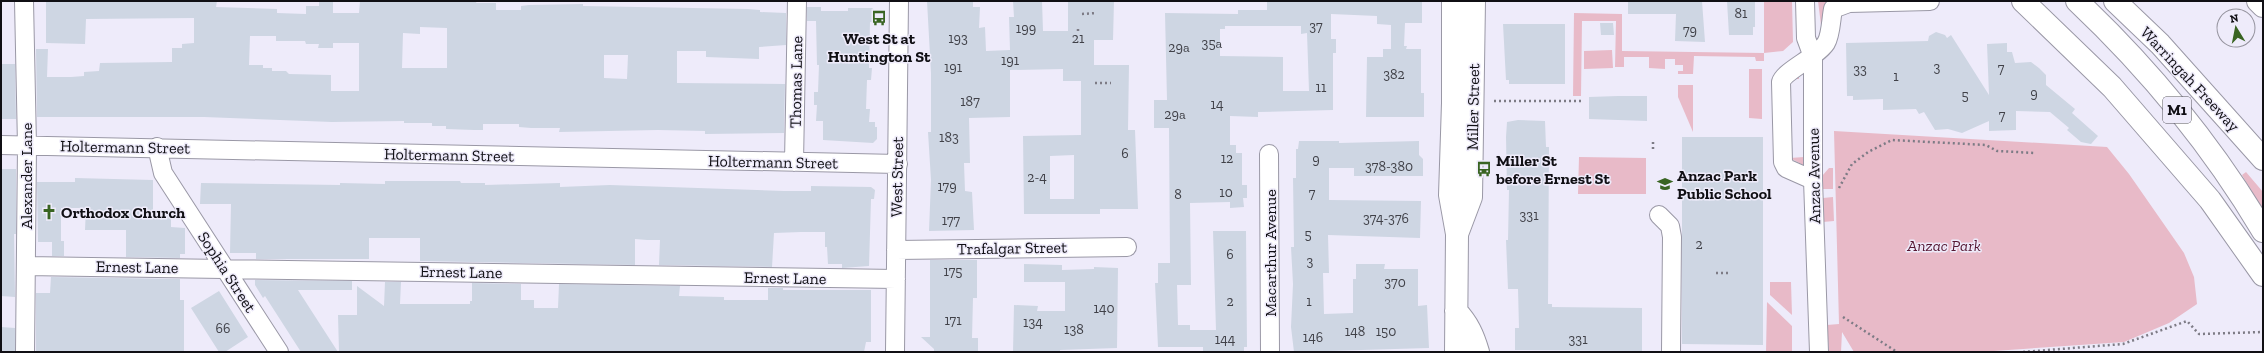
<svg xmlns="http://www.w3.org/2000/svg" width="2264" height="353" font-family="'Zilla Slab',serif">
	<rect width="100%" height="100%" fill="#eeebfa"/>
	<path fill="#e8bac8" d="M1764 1H1792L1793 42 1783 51 1764 53V61H1756L1755 57 1694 56 1693 74H1678V71H1683V65H1675V59H1665V69L1649 68V57H1624V67H1615L1616 21H1582L1581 96H1573L1574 13 1622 14V51L1764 53Z
		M1818 1H1840L1830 5 1821 25Z
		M1612 50 1613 68 1584 69V51Z
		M1749 69H1762V119L1749 118Z
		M1799 71V79H1788L1790 158 1804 157 1803 165 1790 158 1786 79Z
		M1678 85H1693V132L1678 97Z
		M1834 131 2107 147 2129 174 2184 253 2194 277 2197 304 2169 323 2124 342 1979 352H1854L1842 332 1841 352H1829L1827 325 1839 324Z
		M1579 157 1646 158V194H1578Z
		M1829 168H1833V189H1821L1822 176Z
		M2246 172 2263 192V210L2242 175Z
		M1833 197 1834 221 1823 222V198Z
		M1770 282H1791L1792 315 1770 295Z
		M1767 302 1792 326V352H1766Z"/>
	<path fill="#ced6e3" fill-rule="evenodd" d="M46 1H217L216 7 277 9V13L306 14V6H319V1H333V13H359L360 1H477L476 3H496V10H521V6L529 5 583 4V6L748 9 760 10V12L786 13V45L759 47V59L706 57V51H677V83L785 84 784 133 705 134V131L658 130 559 132 560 128H531L519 127V124H483V130H474L446 129V126H432V123H404V121L332 122 204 117H37L36 49H48L47 77H71L84 76V72L99 71 100 63 172 62V48H182V44L194 43V18L86 19 85 44 46 43ZM420 27 447 28V68H402L403 33 420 34ZM250 36H276V41H305L306 44H319L318 48H333V43H359V91H331V75L289 74 286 71H272V68H263V65H249ZM604 55H628L627 79 604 78Z
		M927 1H973V7H980L979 28 985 27 986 51 1010 50 1009 17H1014L1013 1H1042L1043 31H1068V1H1114L1113 40H1094V65H1129L1128 130H1135L1138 209H1100V214H1024L1023 136 1081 135V81H1063V69L1010 70V117L969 118 970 163H964L965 191 972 192 974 230 929 231 931 180 928 132H931V73ZM1074 155V199H1050V156Z
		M1267 1 1422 2V23H1405L1404 46H1407L1406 49H1421V93H1424V117H1366L1367 57H1383V49H1391V25L1377 24V16L1331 14V39H1336V53H1333V110L1258 112V117L1230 116V145H1236V153H1242V185H1247V198H1243L1244 207 1230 208V202L1190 203 1191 285H1177L1178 325H1190V330H1216L1213 231H1246L1247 347H1244V352H1203V347H1158L1155 283H1158V263H1170L1169 128H1154V100H1167L1165 13 1238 14V10H1267ZM1225 26H1301V34L1307 33 1309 91H1283V57L1220 56V29H1225Z
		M1628 1H1702L1705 42 1675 41 1676 14H1628Z
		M1727 1H1755V27H1753V35H1729Z
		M807 7H821V11H848V8H872L876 11V22H870L869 68H872L871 80H867L866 109H870L869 122H875V127H877V139L873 143 823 140V121H816L817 105H814V92H818L819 65H817L816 21H807Z
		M1600 23H1613L1614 35H1601Z
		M1503 24H1565V84H1509V80H1506Z
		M1936 32 1945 35 1947 38 1951 35 1989 95 1987 44 2007 43V52H2012L2015 63 2031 62 2039 68 2046 75V85L2075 109 2072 113 2098 136 2091 144 2081 142 2067 130 2069 128 2050 112 2016 111V130L1989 131V121L1962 133 1948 129 1935 130 1924 112 1919 114 1916 109 1883 110V99L1853 100V96H1847L1846 43 1928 41 1929 36Z
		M1 64H15L16 119H1Z
		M1618 96H1647V121L1589 119V97Z
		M1518 120 1545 121 1546 147H1549L1548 304H1552V307L1642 308V351L1515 350V328H1519L1518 289H1508L1506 240H1508L1509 190H1507L1506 137 1507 122Z
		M1682 137H1763V345L1682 344Z
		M1299 141H1339V143L1419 141V155L1423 159V176H1354V168H1329V200L1421 201 1420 238 1328 235 1329 273H1323L1324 314 1353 313V279H1356V264H1385L1384 269H1418V306L1427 305 1429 348 1294 352 1291 327 1293 284 1291 247H1294L1293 178H1296V149H1298Z
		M1 169H16V234H14L15 297 1 296Z
		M75 178 153 180V211H171V227L185 228V254H180V258L126 257V230H85L86 208H61V241H64V256H52V242H38L37 182H75Z
		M385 181H460L461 183H485V185L560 183V187L610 185 784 191H811V186L871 187 875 190 874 199H871L869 266 842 268V264H828L827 247H825V232H801L774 233 772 267 659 265 660 240H647L635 239V265L420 261V238H369V259H256V253H230L231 204H200L201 183 340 185V183L385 184Z
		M930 260H977V298H973L972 338H978V352H934V349L921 337H930Z
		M1024 264 1062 265V270L1094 269V267L1118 268 1117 348 1060 350V352H1013L1014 305 1038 306 1037 311H1065V282H1024Z
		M51 277 180 279V300H184V352H36V293H50Z
		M255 280 352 281V290H298L338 352H301L265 296 263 298 255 285Z
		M385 282H401L400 304H470V301H472V283L521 284V300H534V308H558L559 284 680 286 679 296 724 297V300H768V288H783V290H871V342H866L864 352H339L338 315H357V286L384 306Z
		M219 291 248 337 225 352H219L191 308Z
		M1 327 15 328V352H1Z"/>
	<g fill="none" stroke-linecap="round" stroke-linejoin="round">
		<g stroke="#9a98a6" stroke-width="20">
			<path id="minor" d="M24 1 27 146 25 352
				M1805 1 1806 38 1813 57V180L1819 352
				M1 145 898 164
				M157 147 163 173 279 352
				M1269 154 1270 352
				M794 162 797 1
				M1813 180 1786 168 1783 162 1781 82C1784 71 1817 57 1826 43 1831 35 1831 19 1833 9L1849 3 1930 1
				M1659 215 1670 226 1672 237 1671 352
				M896 250 1127 247
				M26 266 896 279
				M895 352 899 1"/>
		</g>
		<g stroke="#9a98a6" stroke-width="24">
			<path id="major" d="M1453 1V103L1450 195 1457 234 1456 352
				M1457 234 1471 197 1474 1
				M1456 311C1468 324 1473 335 1478 352"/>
		</g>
		<g stroke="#9a98a6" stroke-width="24">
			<path id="highway" d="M2023 1 2112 87 2210 200 2263 275
				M2077 1C2148 68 2213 147 2263 231
				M2115 1 2160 44 2263 159
				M2258 1 2263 6"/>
		</g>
		<path stroke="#7d7b85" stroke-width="2.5" stroke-dasharray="2 3" stroke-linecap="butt" d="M1082 14 1096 13
			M1078 31V26
			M1095 83H1111
			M1494 101H1581
			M1653 142V150
			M1839 188 1852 164 1868 152 1892 140 1986 145 1997 151 2035 153
			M1716 273H1730
			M1843 317 1897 352
			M2023 352 2123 344 2187 321 2199 334 2263 332"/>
		<use href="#minor" stroke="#fff" stroke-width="18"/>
		<use href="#major" stroke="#fff" stroke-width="22"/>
		<use href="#highway" stroke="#fff" stroke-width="22"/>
	</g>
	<defs>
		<g id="bus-bare" transform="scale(1.2)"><path d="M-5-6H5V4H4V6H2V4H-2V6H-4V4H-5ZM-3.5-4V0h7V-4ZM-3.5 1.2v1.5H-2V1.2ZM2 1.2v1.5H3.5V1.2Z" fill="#396422" stroke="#eeebfa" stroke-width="2.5" paint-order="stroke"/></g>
		<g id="school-bare" transform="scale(1.2)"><path d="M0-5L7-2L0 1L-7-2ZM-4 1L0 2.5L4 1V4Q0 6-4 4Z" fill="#396422" stroke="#eeebfa" stroke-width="2.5" paint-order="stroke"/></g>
		<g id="church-bare" transform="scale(1.2)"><path d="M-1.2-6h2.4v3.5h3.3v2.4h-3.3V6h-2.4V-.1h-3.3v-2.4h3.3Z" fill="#396422" stroke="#eeebfa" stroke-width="2.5" paint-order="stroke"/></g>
	</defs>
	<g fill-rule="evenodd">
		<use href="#bus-bare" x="879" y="18"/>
		<use href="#bus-bare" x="1484" y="169"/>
		<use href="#school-bare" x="1665" y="184"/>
		<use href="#church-bare" x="49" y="212"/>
	</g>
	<g text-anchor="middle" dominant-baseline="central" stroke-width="3" stroke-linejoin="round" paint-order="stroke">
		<g font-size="14" fill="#404148">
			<text x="1741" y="13">81</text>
			<text x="1316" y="26">37</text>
			<text x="1026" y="28">199</text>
			<text x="1690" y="30">79</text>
			<text x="958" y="38">193</text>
			<text x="1078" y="38">21</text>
			<text x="1212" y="43">35a</text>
			<text x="1179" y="47">29a</text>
			<text x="1010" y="60">191</text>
			<text x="953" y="67">191</text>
			<text x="1937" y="67">3</text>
			<text x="2001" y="68">7</text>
			<text x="1860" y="69">33</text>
			<text x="1394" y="74">382</text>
			<text x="1896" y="76">1</text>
			<text x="1321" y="87">11</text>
			<text x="2034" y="93">9</text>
			<text x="1965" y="95">5</text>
			<text x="970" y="101">187</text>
			<text x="1217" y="104">14</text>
			<text x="1175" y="114">29a</text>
			<text x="2002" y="115">7</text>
			<text x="949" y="137">183</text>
			<text x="1125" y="153">6</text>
			<text x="1227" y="158">12</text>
			<text x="1316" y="159">9</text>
			<text x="1389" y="166">378-380</text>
			<text x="1037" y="177">2-4</text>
			<text x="947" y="186">179</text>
			<text x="1226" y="192">10</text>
			<text x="1312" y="193">7</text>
			<text x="1178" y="194">8</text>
			<text x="1529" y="215">331</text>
			<text x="1386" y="218">374-376</text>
			<text x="951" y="220">177</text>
			<text x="1308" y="234">5</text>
			<text x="1699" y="244">2</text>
			<text x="1230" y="254">6</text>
			<text x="1310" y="261">3</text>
			<text x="953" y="271">175</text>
			<text x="1395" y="282">370</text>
			<text x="1230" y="301">2</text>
			<text x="1309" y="301">1</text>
			<text x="1104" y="308">140</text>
			<text x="953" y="320">171</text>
			<text x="1033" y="322">134</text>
			<text x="223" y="328">66</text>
			<text x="1074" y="329">138</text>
			<text x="1355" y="331">148</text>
			<text x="1386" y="331">150</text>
			<text x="1313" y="337">146</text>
			<text x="1225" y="339">144</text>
			<text x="1578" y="339">331</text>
		</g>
		<rect fill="#eeebfa" stroke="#535159" stroke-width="1" x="2163" y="97" width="28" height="26" rx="3"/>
		<g font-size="15" font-weight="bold" fill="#100f14">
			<text x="2177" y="110">M1</text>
		</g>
		<g font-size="16" font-weight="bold" fill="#100f14" stroke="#eeebfa" text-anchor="start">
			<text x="879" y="38" text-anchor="middle">West St at<tspan x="879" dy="18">Huntington St</tspan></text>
			<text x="1496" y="160">Miller St<tspan x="1496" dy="18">before Ernest St</tspan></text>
			<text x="1677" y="175">Anzac Park<tspan x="1677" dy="18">Public School</tspan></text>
			<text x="61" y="212">Orthodox Church</text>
		</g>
		<g font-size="16" fill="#100f14" stroke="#eeebfa">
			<text transform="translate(2190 79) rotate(47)">Warringah Freeway</text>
			<text transform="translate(796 82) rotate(-89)">Thomas Lane</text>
			<text transform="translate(1473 107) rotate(-89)">Miller Street</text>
			<text transform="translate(125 147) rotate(1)">Holtermann Street</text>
			<text transform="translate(449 155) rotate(1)">Holtermann Street</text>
			<text transform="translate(773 162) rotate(1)">Holtermann Street</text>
			<text transform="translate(26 176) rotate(-90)">Alexander Lane</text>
			<text transform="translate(1814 176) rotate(-91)">Anzac Avenue</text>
			<text transform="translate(897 177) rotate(-89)">West Street</text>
			<text transform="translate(1012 248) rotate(-1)">Trafalgar Street</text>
			<text transform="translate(1270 253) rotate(-90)">Macarthur Avenue</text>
			<text transform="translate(137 267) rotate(1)">Ernest Lane</text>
			<text transform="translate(227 272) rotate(57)">Sophia Street</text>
			<text transform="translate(461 272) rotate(1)">Ernest Lane</text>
			<text transform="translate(785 278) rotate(1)">Ernest Lane</text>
		</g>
		<g font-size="16" font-style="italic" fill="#561833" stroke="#eeebfa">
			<text x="1944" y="245">Anzac Park</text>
		</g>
	</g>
	<rect width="2264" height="353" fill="none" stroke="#100f14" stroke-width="4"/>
	<g transform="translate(2236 28) rotate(350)"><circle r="19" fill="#eeebfa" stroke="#95939e"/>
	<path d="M0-3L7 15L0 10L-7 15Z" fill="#396422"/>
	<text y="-6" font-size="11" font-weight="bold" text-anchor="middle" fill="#100f14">N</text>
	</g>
</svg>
